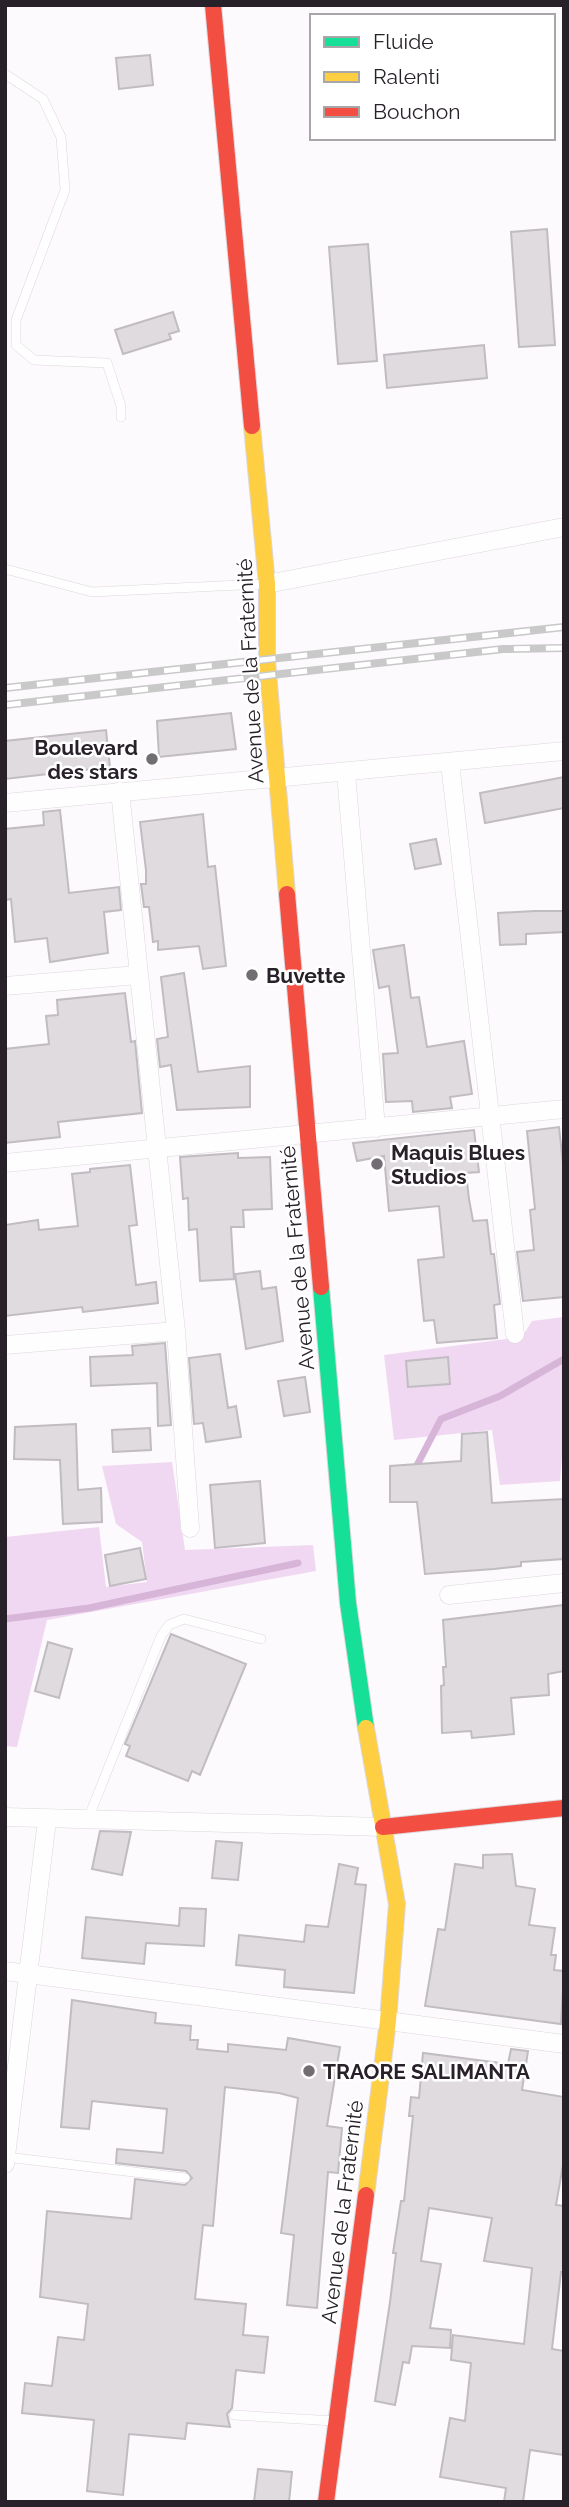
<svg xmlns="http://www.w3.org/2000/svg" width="569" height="2507" font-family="Raleway,sans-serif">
	<rect width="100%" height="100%" fill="#fcfafc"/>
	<path fill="#f1d8f2" d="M564 1317V1432L560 1481 500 1485 492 1430 394 1440 384 1355 522 1337 532 1321Z
		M172 1462 185 1550 313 1545 316 1571 47 1620 17 1747 5 1746V1537L99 1527 106 1587 147 1582 142 1542 116 1524 102 1466Z"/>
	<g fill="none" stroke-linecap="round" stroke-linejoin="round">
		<path stroke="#d7b5d8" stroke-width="7" d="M414 1471 441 1419 500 1396 564 1359
			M5 1619 89 1608 298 1563"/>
	</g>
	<path fill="#dfdbdf" stroke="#c1bcc1" stroke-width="2" d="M150 55 153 85 119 89 116 58Z
		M547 229 555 345 519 347 511 232Z
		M368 244 377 361 338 364 329 247Z
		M173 312 179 331 169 334 171 339 123 354 115 330Z
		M484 345 487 378 387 388 384 355Z
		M231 713 236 749 159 757 157 721Z
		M106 730 110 767 5 779V741Z
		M564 777V808L485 823 480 793Z
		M60 810 69 893 119 887 121 910 104 912 108 953 50 962 47 938 15 942 11 899 5 900V829L44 825 43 812Z
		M203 814 208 867 215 866 226 966 203 969 199 946 158 950V941L153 942 149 907H144L141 884H146V870L140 822Z
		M436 839 441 864 415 869 410 844Z
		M535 911H564V932L526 934V944L500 945 498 913Z
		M404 945 411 998 419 997 427 1047 464 1041 472 1094 450 1097 452 1108 413 1112 412 1101 386 1102 383 1054 398 1053 389 986 379 988 373 950Z
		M184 973 198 1072 250 1066V1107L177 1110 171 1065 160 1067 157 1039 168 1037 161 977Z
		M125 993 131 1042 135 1041 142 1113 58 1122 60 1137 5 1143V1049L49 1044 46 1016 58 1015 57 1000Z
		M559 1127 564 1173V1297L523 1301 517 1252 534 1250 530 1210 535 1209 527 1131Z
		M474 1130 479 1172 466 1173 469 1199 473 1221 487 1220 491 1254H494L500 1304 494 1305 497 1338 437 1343 434 1320 424 1321 418 1260 444 1257 439 1206 389 1211 384 1156 357 1161 353 1143Z
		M238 1153V1158L270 1157 272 1209 243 1210 244 1227H231L234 1279 200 1281 197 1229 189 1230 188 1198 183 1199 180 1157Z
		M130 1165 137 1225 129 1226 136 1285 156 1282 158 1303 83 1312 82 1307 5 1316V1225L38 1220 39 1230 78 1226 72 1174 90 1172V1169Z
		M260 1271 262 1289 276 1287 283 1341 246 1349 235 1274Z
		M165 1343 171 1425 158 1426 157 1383 91 1386 90 1357 133 1355 132 1346Z
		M220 1354 228 1408 236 1406 241 1437 206 1442 203 1423 194 1424 189 1358Z
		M448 1357 450 1384 408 1387 406 1361Z
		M305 1377 310 1412 284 1416 278 1381Z
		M76 1424 78 1490 101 1488 102 1522 63 1524 60 1460 14 1459 15 1427Z
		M150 1428 151 1450 113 1452 112 1430Z
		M487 1432 492 1503 564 1499V1559L521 1562V1566L494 1569 425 1574 417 1502H390V1466L461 1461 462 1434Z
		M260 1481 265 1543 215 1548 210 1485Z
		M140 1548 146 1579 110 1586 105 1555Z
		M564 1605V1671L548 1674 549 1695 511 1698 514 1734 472 1738 471 1731 442 1733 441 1686 444 1685 443 1667H446L443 1620Z
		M171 1634 246 1664 200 1775 192 1771 188 1781 126 1756 130 1746 125 1744Z
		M48 1642 72 1649 59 1698 35 1691Z
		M100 1831 131 1832 122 1875 92 1869Z
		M216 1841 242 1843 238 1880 212 1878Z
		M512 1854 516 1886 535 1889 529 1925 555 1928 551 1955H556L554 1970 564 1971 561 2024 425 2006 438 1929 445 1930 455 1864 483 1868V1855Z
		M339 1864 358 1868 355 1884 366 1885 354 1993 284 1987 285 1970 236 1965 239 1935 304 1942 306 1925 328 1927Z
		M180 1908 206 1909 204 1946 146 1943 144 1964 82 1958 86 1917 179 1926Z
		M72 2000 156 2013 155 2023 191 2026 190 2040H198L197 2049 228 2052V2044L286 2050 288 2038 340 2047 327 2126 342 2128 338 2173 328 2172 317 2308 287 2305 294 2235 281 2233 298 2098 279 2093 225 2087 213 2226 203 2225 195 2299 246 2304 243 2335 268 2337 264 2373 236 2370 232 2408 227 2414 230 2427 187 2423 185 2439 129 2434 123 2495 87 2491 94 2420 22 2413 25 2383 52 2386 58 2337 84 2340 88 2304 40 2297 47 2211 131 2219 135 2179 185 2185 192 2178 186 2171 116 2163 117 2149 163 2153 167 2109 92 2101 89 2129 61 2127Z
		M511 2049 528 2051 522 2090 564 2097 563 2165 556 2205 564 2206V2272H561L552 2349 564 2351V2455L530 2450 523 2502H504L506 2488 440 2477 450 2418 465 2421 471 2363 451 2360 453 2335 524 2344 532 2268 484 2261 492 2218 429 2208 421 2261 441 2264 430 2328 451 2330 450 2348 412 2346 409 2363 403 2362 395 2405 375 2401 390 2302 396 2253H393L401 2201H404L413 2116H409L411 2097 419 2098 423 2053 508 2064Z
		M258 2469 292 2472 289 2502H254Z"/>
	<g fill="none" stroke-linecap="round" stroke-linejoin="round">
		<g stroke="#dcd7dc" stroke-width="10">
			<path id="lane" d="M5 74 43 99 61 137 65 190 16 320V345L34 360 107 363 121 406V417
				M5 569 92 592 263 584
				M88 1819 161 1636 169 1625 184 1619 261 1639
				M6 2157 185 2178
				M234 2415 334 2421"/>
		</g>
		<g stroke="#dcd7dc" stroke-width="19">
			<path id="street" d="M267 584 564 527
				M450 763 515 1334
				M346 773 376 1128
				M120 791 176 1331 190 1528
				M5 803 564 751
				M5 986 138 975
				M5 1163 564 1109
				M5 1345 176 1331
				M449 1595 564 1583
				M5 1817 383 1827
				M5 1971 564 2044
				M5 2164 47 1820"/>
		</g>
		<g stroke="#dcd7dc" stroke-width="18">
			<path id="fast" d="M321 1287 348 1603 366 1728"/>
		</g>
		<g stroke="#dcd7dc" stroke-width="18">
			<path id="slow" d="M252 426 267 584V660L287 894
				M366 2195 388 2021 397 1904 366 1728"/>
		</g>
		<g stroke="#dcd7dc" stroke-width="18">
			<path id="jam" d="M213 5 252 426
				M287 894 321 1287
				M383 1827 564 1808
				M326 2502 366 2195"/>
		</g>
		<use href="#lane" stroke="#fffeff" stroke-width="9"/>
		<use href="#street" stroke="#fffeff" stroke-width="18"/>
		<use href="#fast" stroke="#16e098" stroke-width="16"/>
		<use href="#slow" stroke="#ffcf43" stroke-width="16"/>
		<use href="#jam" stroke="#f24e42" stroke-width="16"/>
		<g stroke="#cac9ca" stroke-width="8">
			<path id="rail" d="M5 688 564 627
				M5 705 503 649 564 648"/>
		</g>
		<use href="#rail" stroke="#fff" stroke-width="5" stroke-dasharray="16" stroke-linecap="butt"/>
	</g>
	<g fill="#726d73" stroke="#fff" stroke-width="2.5">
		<circle cx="152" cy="759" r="7"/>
		<circle cx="252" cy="975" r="7"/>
		<circle cx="377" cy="1164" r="7"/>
		<circle cx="309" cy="2071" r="7"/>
	</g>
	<g text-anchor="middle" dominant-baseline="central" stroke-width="5" stroke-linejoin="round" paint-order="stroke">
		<g font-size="21" fill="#282129" stroke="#fff">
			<text transform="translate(250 671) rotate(-93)">Avenue de la Fraternité</text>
			<text transform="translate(297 1258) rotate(-95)">Avenue de la Fraternité</text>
			<text transform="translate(342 2212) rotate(-83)">Avenue de la Fraternité</text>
		</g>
		<g font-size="21" font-weight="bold" fill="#282129" stroke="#fff" text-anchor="start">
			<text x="138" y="747" text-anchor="end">Boulevard<tspan x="138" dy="24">des stars</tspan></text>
			<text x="266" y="975">Buvette</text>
			<text x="391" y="1152">Maquis Blues<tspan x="391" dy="24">Studios</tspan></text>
			<text x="323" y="2071">TRAORE SALIMANTA</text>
		</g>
	</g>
	<rect width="569" height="2507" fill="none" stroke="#282129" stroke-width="14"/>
	<rect x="310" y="14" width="245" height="126" fill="#ffffff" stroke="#a9a6a9" stroke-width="2"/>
	<rect x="324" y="37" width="35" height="10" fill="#16e098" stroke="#a9a6a9" stroke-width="2"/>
	<text x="373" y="49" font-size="21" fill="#282129">Fluide</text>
	<rect x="324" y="72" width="35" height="10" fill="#ffcf43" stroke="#a9a6a9" stroke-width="2"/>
	<text x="373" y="84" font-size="21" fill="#282129">Ralenti</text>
	<rect x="324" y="107" width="35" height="10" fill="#f24e42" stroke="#a9a6a9" stroke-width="2"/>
	<text x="373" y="119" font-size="21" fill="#282129">Bouchon</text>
</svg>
